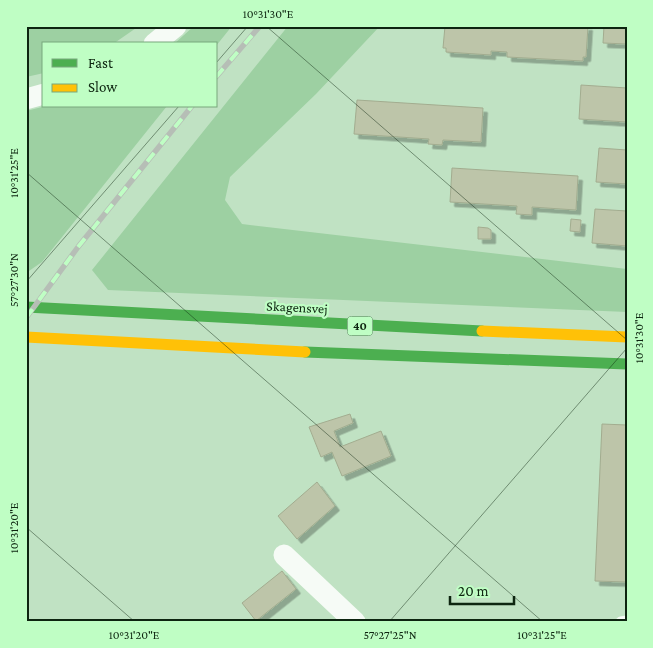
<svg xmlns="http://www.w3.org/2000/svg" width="653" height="648" font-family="'Crimson Pro',serif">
	<defs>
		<filter id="shadow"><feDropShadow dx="4.5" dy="4.5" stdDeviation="0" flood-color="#0004"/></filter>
	</defs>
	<rect width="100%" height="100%" fill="#c0e2c3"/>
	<path fill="#9dd0a2" d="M26 26H139L113 44H44V73L26 77Z
		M194 26H232L216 46V44H174Z
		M288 26H380L316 94 230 177 225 200 242 224 627 269V312L108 290 92 270Z
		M46 106H167L42 262 26 273V111Z"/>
	<path fill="#bdc5a9" stroke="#a2ac8f" filter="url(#shadow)" d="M445 26H588L586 57H583V61L507 57V52L491 51V55L446 52V48H443Z
		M604 26H627V44L603 43Z
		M581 85 627 88V122L579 119Z
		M357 100 483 108 481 142 443 140 442 145 428 144 429 139 354 134Z
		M599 148 627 150V184L596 182Z
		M452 168 578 176 576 210 532 207V215L516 214 517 206 450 202Z
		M595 209 627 211V246L592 243Z
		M571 219 581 220 580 232 570 231Z
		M478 227 488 228 491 230V239H478Z
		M350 414 353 423 334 431 340 447 381 431 391 456 342 476 332 452 321 457 309 427Z
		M602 424 627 425V582L595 581Z
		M317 482 335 506 297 539 278 516Z
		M282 571 296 589 256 621 242 603Z"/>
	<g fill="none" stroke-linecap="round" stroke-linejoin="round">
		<path stroke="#f6fbf6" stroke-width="11" d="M621 622 627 621"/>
		<path stroke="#f6fbf6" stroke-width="21" d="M154 44 176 26
			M26 99 44 94
			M284 555 355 622"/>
		<path stroke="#4caf50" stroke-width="11" d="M26 307 482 331
			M305 352 627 364"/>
		<path stroke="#ffc107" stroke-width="11" d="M482 331 627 337
			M26 337 305 352"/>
		<g stroke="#b6beb6" stroke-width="5.5">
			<path id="rail" d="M216 77 260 26
				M26 318 78 247 192 106"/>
		</g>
		<use href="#rail" stroke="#bffec4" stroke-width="4" stroke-dasharray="11" stroke-linecap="butt"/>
	</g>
	<path fill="none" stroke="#0d2510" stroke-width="1" stroke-opacity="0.45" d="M266 26 627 340M216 63 248 26M26 172 543 622M26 282 179 106M26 527 135 622M389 622 627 348"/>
	<g text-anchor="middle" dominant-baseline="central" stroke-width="4.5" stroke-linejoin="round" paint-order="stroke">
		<rect fill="#bffec4" stroke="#426646" stroke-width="1" x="347.5" y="316.5" width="25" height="19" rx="4"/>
		<g font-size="12" font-weight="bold" fill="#0d2510">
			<text x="360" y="326">40</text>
		</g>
		<g font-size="14" fill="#0d2510" stroke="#bffec4">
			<text transform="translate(297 307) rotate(3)">Skagensvej</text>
		</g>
	</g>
	<rect width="653" height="648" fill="none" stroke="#bffec4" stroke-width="55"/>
	<rect x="42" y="42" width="175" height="65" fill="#bffec4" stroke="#78a77c"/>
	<rect x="52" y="59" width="25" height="8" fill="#4caf50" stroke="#78a77c"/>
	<text x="88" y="68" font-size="15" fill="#0d2510">Fast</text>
	<rect x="52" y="84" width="25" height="8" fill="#ffc107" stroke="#78a77c"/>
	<text x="88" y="92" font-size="15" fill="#0d2510">Slow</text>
	<path d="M450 596v8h64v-8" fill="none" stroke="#0d2510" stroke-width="2.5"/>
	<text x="458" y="596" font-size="15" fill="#0d2510" stroke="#bffec4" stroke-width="4" paint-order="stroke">20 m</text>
	<rect x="28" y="28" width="598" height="592" fill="none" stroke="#0d2510" stroke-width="2"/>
	<g font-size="12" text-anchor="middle" fill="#0d2510">
		<text x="268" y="18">10°31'30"E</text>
		<text transform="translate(14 173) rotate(-90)" y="4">10°31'25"E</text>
		<text transform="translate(14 280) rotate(-90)" y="4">57°27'30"N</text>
		<text transform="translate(639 338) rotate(-90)" y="4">10°31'30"E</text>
		<text transform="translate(14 528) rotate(-90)" y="4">10°31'20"E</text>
		<text x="134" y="639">10°31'20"E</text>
		<text x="390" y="639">57°27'25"N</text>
		<text x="542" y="639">10°31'25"E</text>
	</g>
</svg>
